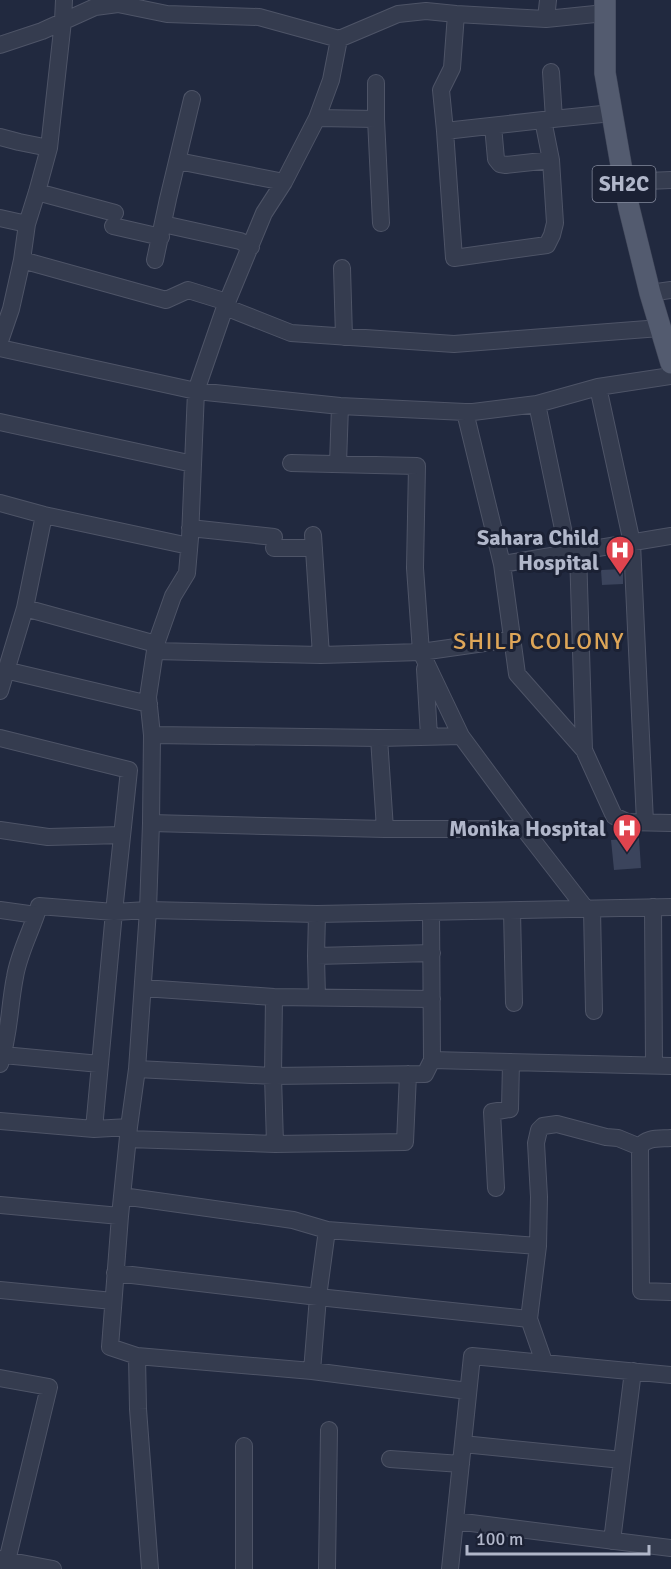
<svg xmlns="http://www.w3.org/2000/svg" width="671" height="1569" font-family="Signika,sans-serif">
	<rect width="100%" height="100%" fill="#21293f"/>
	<path fill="#3b445c" d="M623 569V584L602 585 601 570Z
		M639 838 641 868 614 870 611 840Z"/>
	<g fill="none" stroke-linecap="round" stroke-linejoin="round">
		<g stroke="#4e5467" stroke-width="18">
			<path id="minor" d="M546 19 548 0
				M339 39 331 80 317 118 284 182 264 213 225 307 196 391 190 538 187 573 173 596 156 644 148 697 152 735 151 823 148 910 137 1069 129 1127 120 1216 110 1347 137 1356 312 1371 468 1391
				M0 45 42 31 95 7 118 4 167 14 259 17 339 39 398 14 426 11 456 14 546 19 605 13
				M551 72 554 119
				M317 118 376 119V83
				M376 119 381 223
				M543 120 551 160 555 223 552 235 547 245 454 258 445 131Z
				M543 120 612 113
				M493 126 496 159 500 164 506 165 551 160
				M445 131 441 90 452 68 456 14
				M0 137 19 142 49 148
				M178 161 284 182
				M624 182 671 180
				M37 192 115 213
				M0 218 27 224
				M163 224 240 241 251 247
				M113 226 161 237
				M22 260 166 300 188 290 227 302
				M155 260 168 199 192 99
				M342 268 344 337
				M650 293 671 290
				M225 307 291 333 454 344 660 328
				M0 341 11 309 22 260 27 224 37 192 49 148 63 21 64 0
				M0 348 196 391 340 406 465 412H473L537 404 598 387 671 376
				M598 387 632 543 645 822
				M537 404 568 553
				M465 412 502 564 517 674 584 750 614 816 627 822 671 823
				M0 422 193 464
				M291 463 417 466 415 568 421 652 461 736 529 828 524 829 586 909
				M338 464 340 406
				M0 503 44 515 189 546
				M190 528 274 537
				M313 535 321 655
				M274 548H314
				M578 551 584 750
				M502 564 671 536
				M25 608 156 644
				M155 651 321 655 421 652 513 639
				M425 669 429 736
				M5 670 149 704
				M0 691 25 608 44 515
				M152 735 379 738 461 736
				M0 738 129 770 114 912 94 1129
				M379 738 385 829
				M151 823 385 829H524
				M0 830 48 837 122 835
				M653 907 654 1065
				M592 909 594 1011
				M0 910 36 915
				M512 911 514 1003
				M317 914 316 956 432 953
				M316 956 317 998
				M143 988 274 997 432 999
				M274 997 273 1076 275 1144
				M3 1055 100 1064
				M432 1060 671 1066
				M0 1064C10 1033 9 1007 15 977 19 952 32 930 39 906L114 912 148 910 317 914 671 907
				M137 1069 273 1076 425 1074 432 1060 431 912
				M0 1121 94 1129 129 1127
				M671 1138C660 1139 646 1137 640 1147L641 1291 671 1292
				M128 1139 275 1144 405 1142 408 1074
				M496 1188 492 1112 510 1109 511 1062
				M122 1196 293 1220 327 1230 538 1246
				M0 1205 120 1216
				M115 1273 318 1297 529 1319
				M0 1290 113 1301
				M137 1356 138 1409 150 1569
				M544 1362 529 1319 538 1246 539 1197 536 1143 539 1130 543 1126 557 1124 606 1137 618 1138 640 1147
				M312 1371 318 1297 327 1230
				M0 1378 49 1387 5 1569
				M463 1444 622 1460
				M390 1459 461 1464
				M455 1521 671 1548
				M612 1541 633 1371
				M0 1559 53 1569
				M244 1569V1446
				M327 1569 329 1430
				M450 1569 472 1356 671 1375"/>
		</g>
		<g stroke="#3f4558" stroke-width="22">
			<path id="major" d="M605 0V73L624 182 629 208 650 293 671 363"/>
		</g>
		<use href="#minor" stroke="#353c4f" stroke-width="16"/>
		<use href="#major" stroke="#535b6f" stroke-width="21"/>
	</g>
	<defs>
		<g id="hospital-pin" transform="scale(1.5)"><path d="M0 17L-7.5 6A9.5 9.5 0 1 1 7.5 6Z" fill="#e0444e" stroke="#1b2134"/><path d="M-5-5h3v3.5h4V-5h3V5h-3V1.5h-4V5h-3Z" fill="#fff"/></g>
	</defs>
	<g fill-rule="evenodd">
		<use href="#hospital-pin" x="620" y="550"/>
		<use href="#hospital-pin" x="627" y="828"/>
	</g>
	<g text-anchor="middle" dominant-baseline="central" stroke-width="6" stroke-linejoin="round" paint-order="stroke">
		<rect fill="#1b2134" stroke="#848a9d" stroke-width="1.5" x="592.5" y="166" width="63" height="36" rx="4.5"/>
		<g font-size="21" font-weight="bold" fill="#b1b7ca">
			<text x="624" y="184">SH2C</text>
		</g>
		<g font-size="22" font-weight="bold" fill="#b1b7ca" stroke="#1b2134" text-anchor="end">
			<text x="599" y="537">Sahara Child<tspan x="599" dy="25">Hospital</tspan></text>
			<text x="606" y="828">Monika Hospital</text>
		</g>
		<g font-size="24" letter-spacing="1.5" fill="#dea658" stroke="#1b2134">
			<text x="539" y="641">SHILP COLONY</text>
		</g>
	</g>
	<path d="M467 1545v9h182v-9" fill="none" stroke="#b1b7ca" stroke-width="3"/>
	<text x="476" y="1545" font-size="18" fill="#b1b7ca" stroke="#1b2134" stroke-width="4.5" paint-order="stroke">100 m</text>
</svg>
